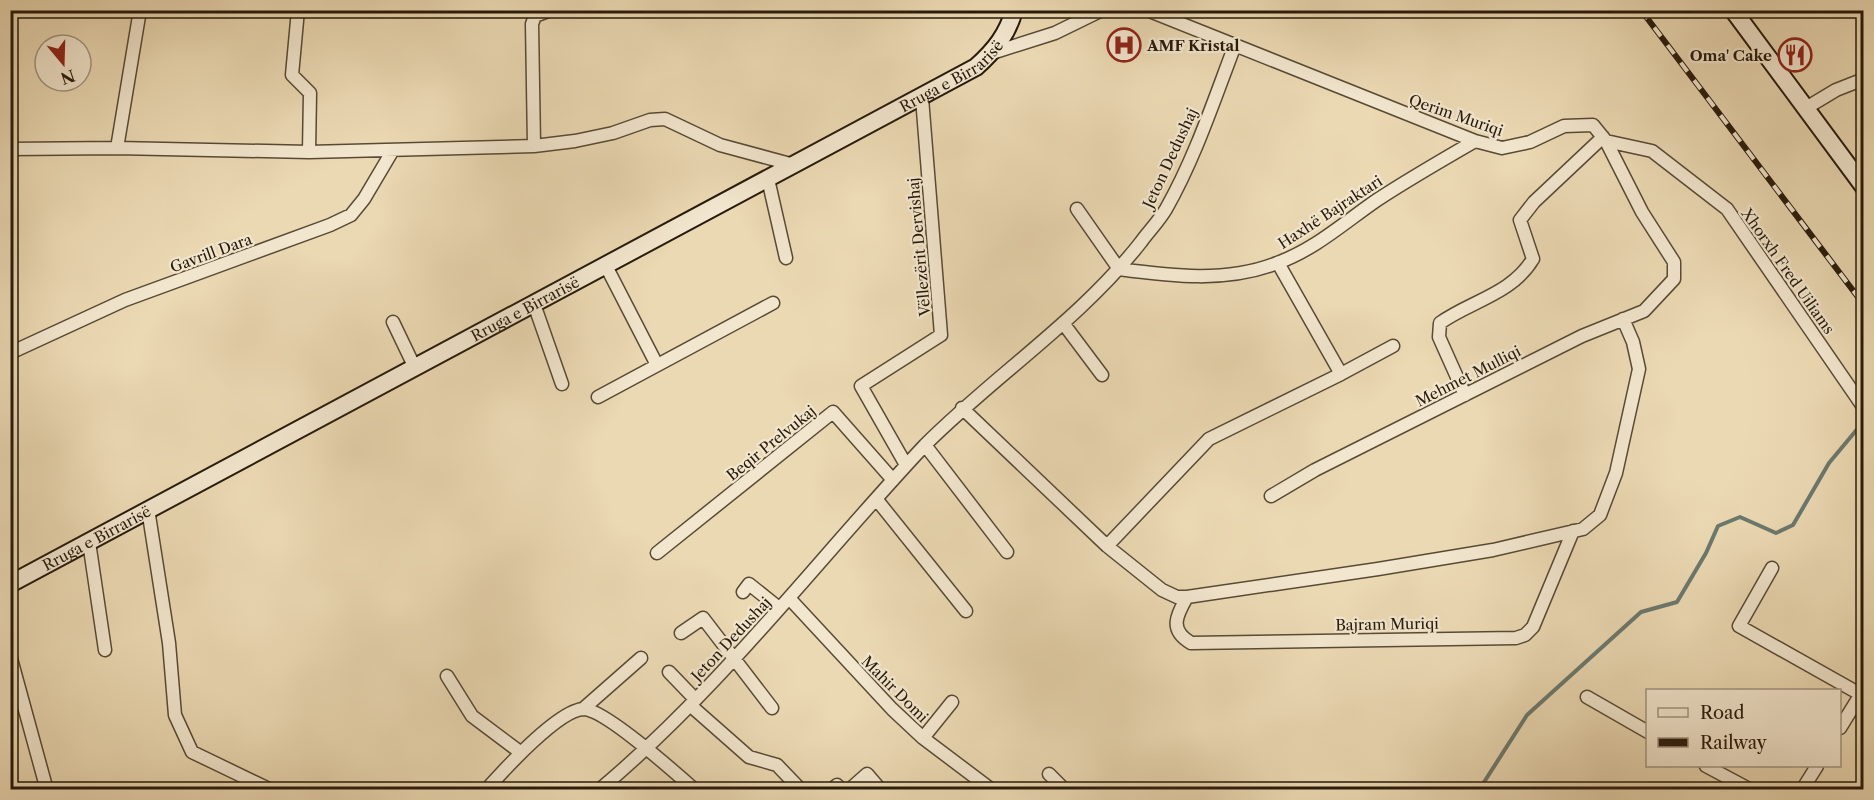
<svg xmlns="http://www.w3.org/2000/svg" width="1874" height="800" font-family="'Libre Caslon Text',serif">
	<rect width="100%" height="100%" fill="#ebd9b3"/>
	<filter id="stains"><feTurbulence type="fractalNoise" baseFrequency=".00333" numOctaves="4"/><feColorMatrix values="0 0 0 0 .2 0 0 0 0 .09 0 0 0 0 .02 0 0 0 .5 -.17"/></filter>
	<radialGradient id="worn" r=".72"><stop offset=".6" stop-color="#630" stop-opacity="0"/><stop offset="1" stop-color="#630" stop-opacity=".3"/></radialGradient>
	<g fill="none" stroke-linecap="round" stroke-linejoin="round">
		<path stroke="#6b796f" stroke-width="4" d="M1479 790 1527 715 1641 612 1677 602 1706 553 1718 526 1740 517 1776 533 1793 525 1829 463 1859 427"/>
		<g stroke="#584a35" stroke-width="15">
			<path id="street" d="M298 10 292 75 310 93 309 152
				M1147 10 1475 141 1502 148 1530 142 1564 126 1593 125 1606 141 1642 212 1674 262V279L1644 311 1582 336 1315 470 1271 496
				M992 53 1055 33 1102 10
				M1806 108 1836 90 1864 79
				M1606 141 1652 151 1727 209 1864 408
				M534 146 532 24 535 16 551 10
				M117 148 140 10
				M10 149 117 148 309 152 534 146 575 141 613 133 650 120 665 119 720 145 794 165
				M768 179 786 258
				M1077 209 1119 269C1171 276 1227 283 1277 263 1314 250 1345 222 1377 200 1409 179 1442 160 1475 141
				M1278 263 1341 374 1393 346
				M606 266 657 365
				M534 304 562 384
				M393 322 415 368
				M1063 323 1102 375
				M10 353 125 300 330 225 351 215 364 199 393 150
				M1465 395 1439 337 1440 323C1471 301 1512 294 1533 259L1520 220 1534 202 1603 137
				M598 397 773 303
				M962 408 1107 546 1162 590 1177 597H1187L1378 569 1493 550 1583 529 1600 515 1616 473 1639 369 1633 342 1623 319
				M925 445 1007 552
				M906 465 861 386 941 335 922 98
				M877 500 966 611
				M148 509 169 643 175 715 192 752 271 790
				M89 542 105 650
				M1107 546 1209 439 1341 374
				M657 553 833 412 893 480
				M1772 568 1739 626 1860 694
				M743 592 749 584 779 608
				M1187 597C1176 616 1169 630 1191 643L1516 638 1525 635 1533 627 1573 531
				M789 598 892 709 923 738 992 790
				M681 633 703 618 772 708
				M10 655 45 783
				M669 672 695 699
				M447 676 472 716 520 752
				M1587 697 1648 732
				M690 705 749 757 777 765 801 790
				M583 709 641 658
				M1840 728 1864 689
				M923 738 952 702
				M1706 766 1751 790
				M1049 774 1065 790
				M486 790C503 771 559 709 584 709 605 710 677 774 695 790
				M599 790C721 688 817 560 925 445 995 375 1080 320 1141 242 1149 231 1159 221 1166 209 1195 158 1214 100 1235 45
				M831 790 837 785 842 790
				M849 790 867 774 879 788
				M1802 790 1817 766"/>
		</g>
		<g stroke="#271a0b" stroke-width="20">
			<g id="secondary">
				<path d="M1733 10 1864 187"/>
				<path id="s1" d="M10 584 976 67C994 51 1008 34 1014 10"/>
			</g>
		</g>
		<use href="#street" stroke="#f2e6ce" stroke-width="12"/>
		<use href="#secondary" stroke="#f2e6ce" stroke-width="16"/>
		<g stroke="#271a0b" stroke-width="6">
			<path id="rail" d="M1641 10 1864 305"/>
		</g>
		<use href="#rail" stroke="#f2e6ce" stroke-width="4" stroke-dasharray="11" stroke-linecap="butt"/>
	</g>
	<defs>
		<g id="hospital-ring" transform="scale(1.725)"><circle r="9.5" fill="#f2e6ce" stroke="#8f2418" stroke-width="1.5"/><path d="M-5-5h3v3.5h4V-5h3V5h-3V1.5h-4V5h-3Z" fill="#8f2418"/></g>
		<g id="restaurant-ring" transform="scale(1.725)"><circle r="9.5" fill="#f2e6ce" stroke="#8f2418" stroke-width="1.5"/><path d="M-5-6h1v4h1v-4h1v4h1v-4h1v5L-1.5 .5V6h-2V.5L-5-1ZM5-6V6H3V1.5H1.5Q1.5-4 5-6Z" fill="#8f2418"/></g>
	</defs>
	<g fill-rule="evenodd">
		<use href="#hospital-ring" x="1124" y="45"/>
		<use href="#restaurant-ring" x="1795" y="55"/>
	</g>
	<g text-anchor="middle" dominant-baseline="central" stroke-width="4.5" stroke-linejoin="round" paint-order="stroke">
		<g font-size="15" font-weight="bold" fill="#271a0b" stroke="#f2e6ce" text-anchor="start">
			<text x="1147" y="45">AMF Kristal</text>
			<text x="1772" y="55" text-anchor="end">Oma' Cake</text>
		</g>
		<g font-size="15" fill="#271a0b" stroke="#f2e6ce">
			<text stroke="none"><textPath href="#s1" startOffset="1070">Rruga e Birrarisë</textPath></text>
			<text transform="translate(1456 115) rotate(19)">Qerim Muriqi</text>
			<text transform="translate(1170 158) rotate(-65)">Jeton Dedushaj</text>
			<text transform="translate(1330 212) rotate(-33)">Haxhë Bajraktari</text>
			<text transform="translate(919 247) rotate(-95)">Vëllezërit Dervishaj</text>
			<text transform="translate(211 253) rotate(-20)">Gavrill Dara</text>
			<text transform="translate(1788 271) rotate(55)">Xhorxh Fred Uiliams</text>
			<text stroke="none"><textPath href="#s1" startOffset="584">Rruga e Birrarisë</textPath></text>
			<text transform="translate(1468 376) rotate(-27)">Mehmet Mulliqi</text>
			<text transform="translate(771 443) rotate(-39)">Beqir Prelvukaj</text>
			<text stroke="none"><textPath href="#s1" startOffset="98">Rruga e Birrarisë</textPath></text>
			<text transform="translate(1387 624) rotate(-1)">Bajram Muriqi</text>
			<text transform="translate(731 639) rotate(-47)">Jeton Dedushaj</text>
			<text transform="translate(895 689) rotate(45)">Mahir Domi</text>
		</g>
	</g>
	<rect width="1874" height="800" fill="none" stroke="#ebd9b3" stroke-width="36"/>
	<rect x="12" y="12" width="1850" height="776" fill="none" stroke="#271a0b" stroke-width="3"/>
	<rect x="18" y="18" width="1838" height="764" fill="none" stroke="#271a0b" stroke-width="1.5"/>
	<rect x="1646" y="689" width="195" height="78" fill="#f2e6ce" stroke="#a19480" stroke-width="1.5"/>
	<rect x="1658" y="708" width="30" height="9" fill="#f2e6ce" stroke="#a19480" stroke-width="1.5"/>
	<text x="1700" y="719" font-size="18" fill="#271a0b">Road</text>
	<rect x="1658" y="738" width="30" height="9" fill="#271a0b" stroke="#a19480" stroke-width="1.5"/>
	<text x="1700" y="749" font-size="18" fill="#271a0b">Railway</text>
	<g transform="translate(63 63) rotate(161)"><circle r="28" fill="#f2e6ce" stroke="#a19480" stroke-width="1.5"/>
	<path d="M0-4.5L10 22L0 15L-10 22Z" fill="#8f2418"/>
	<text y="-9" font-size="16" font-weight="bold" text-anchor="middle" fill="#271a0b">N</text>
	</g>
	<rect width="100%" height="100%" filter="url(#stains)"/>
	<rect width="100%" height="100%" fill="url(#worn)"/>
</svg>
